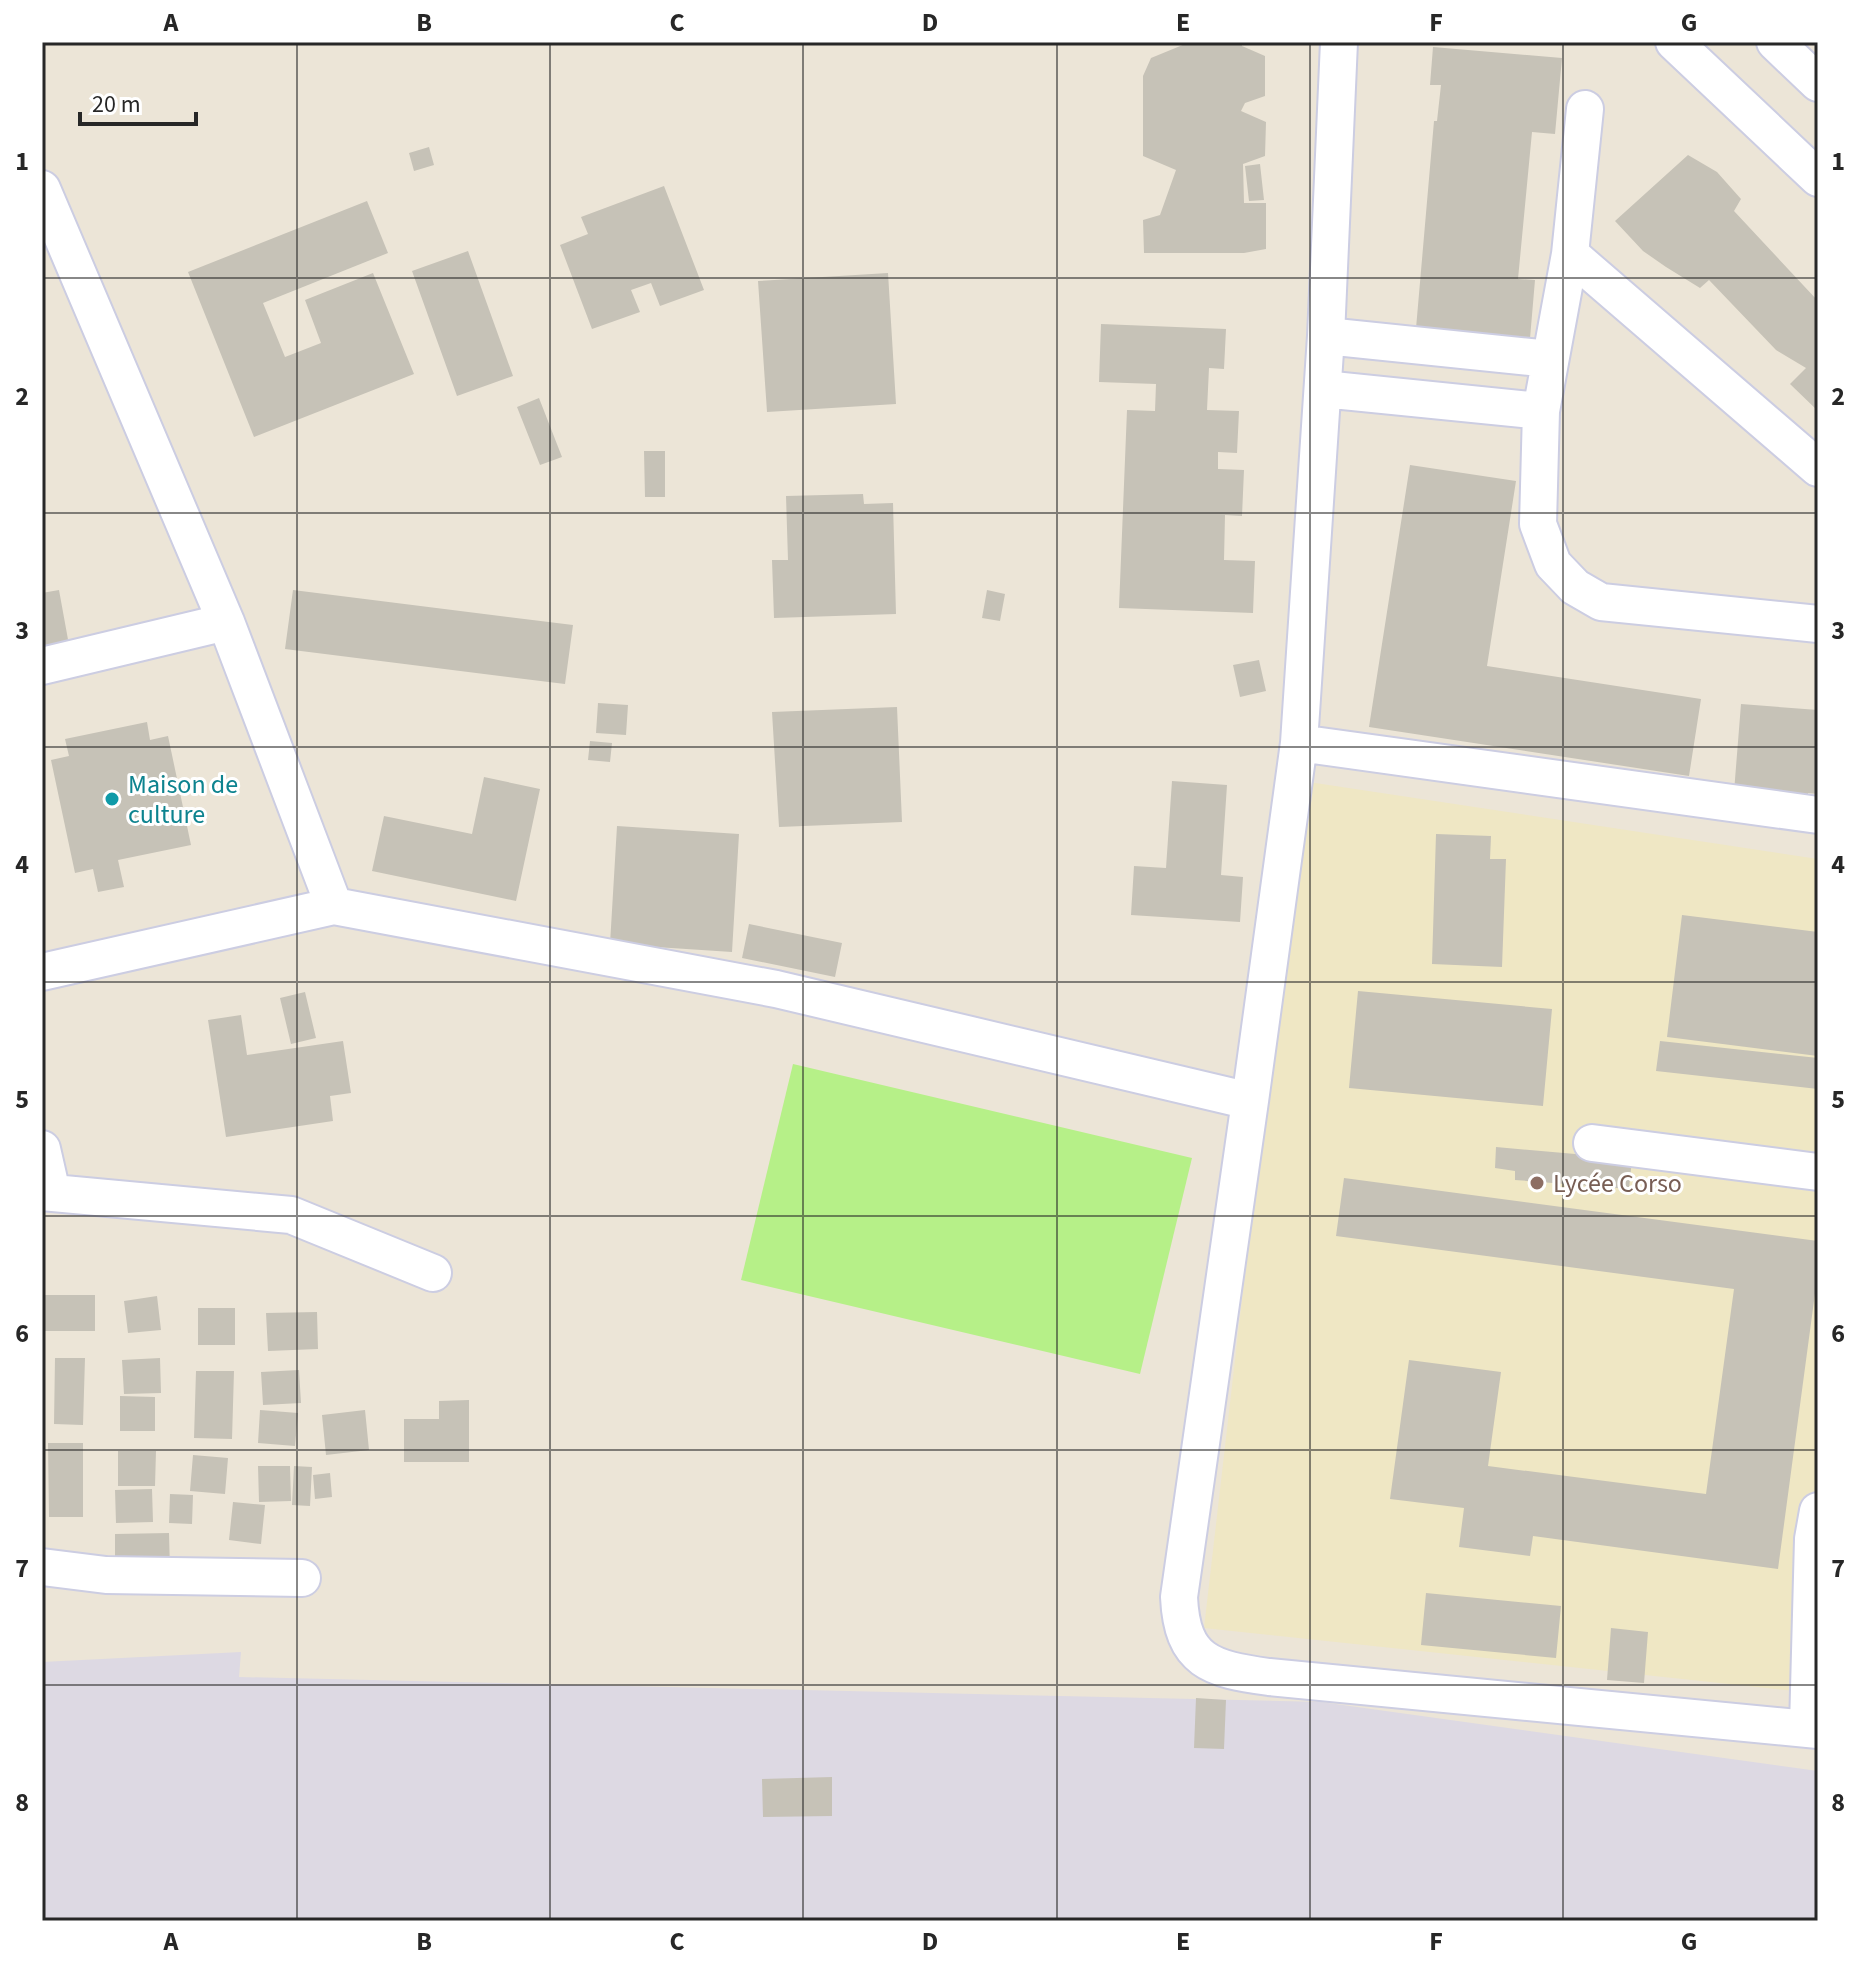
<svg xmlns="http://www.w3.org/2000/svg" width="1860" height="1963" font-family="'Source Sans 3',sans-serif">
	<rect width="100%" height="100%" fill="#ece5d7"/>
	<path fill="#ddd9e3" d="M241 1652 239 1677 1321 1702 1818 1771V1921H42V1662Z"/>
	<path fill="#efe7c4" d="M1302 781 1818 859V1507L1795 1691 1204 1628Z"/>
	<path fill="#b6f088" d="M793 1064 1192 1158 1140 1374 741 1280Z"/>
	<path fill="#c6c2b7" d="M1190 42H1242V46L1265 56V96L1245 103 1241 111 1266 122 1265 156 1243 164 1244 203H1266V249L1244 253H1144L1143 220 1160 215 1176 170 1143 156V76L1151 58Z
		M1433 47 1562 58 1555 134 1532 132 1518 279 1535 280 1529 350 1415 340 1434 121H1437L1441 85H1430Z
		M429 147 434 165 414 171 409 153Z
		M1688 155 1717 172 1741 199 1734 211 1818 301V411L1790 384 1806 368 1776 350 1709 280 1700 288 1666 267 1643 251 1615 221Z
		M1260 164 1264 200 1249 201 1245 166Z
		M664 186 704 290 660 306 651 283 631 290 640 312 592 329 560 245 588 234 581 217Z
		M367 201 388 253 263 303 285 357 321 343 305 300 373 273 414 374 254 437 188 272Z
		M468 251 513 376 457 396 412 271Z
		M888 273 896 404 767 412 758 281Z
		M1101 324 1226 329 1224 369 1209 368 1207 410 1239 411 1237 453 1218 452V469L1244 470 1242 516 1225 515 1224 560 1255 561 1253 613 1119 608 1127 410 1155 411 1156 384 1099 382Z
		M539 398 562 457 540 465 517 407Z
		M644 451H665V497H645Z
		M1410 465 1516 481 1487 666 1701 699 1689 776 1369 727Z
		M863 494 864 504 893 503 896 614 774 618 772 560H788L786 496Z
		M59 590 69 645 42 650V593Z
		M293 590 573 625 565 684 285 649Z
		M987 590 1005 594 1000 621 982 618Z
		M1259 660 1266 691 1240 697 1233 665Z
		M598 703 628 705 626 735 596 733Z
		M1741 704 1818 710V794L1808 793V797L1734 792Z
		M897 707 902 822 779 827 772 712Z
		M147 722 150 740 168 736 191 845 118 860 124 887 98 892 93 869 75 873 51 760 69 756 65 739Z
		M590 741 612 743 610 762 588 760Z
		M484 777 540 789 516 901 372 871 384 816 472 834Z
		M1172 781 1227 785 1221 875 1243 877 1240 922 1131 915 1134 866 1166 868Z
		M617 826 739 834 732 952 610 944Z
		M1436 834 1491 836 1490 859H1506L1502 967 1432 964Z
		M1682 915 1818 932V1056L1667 1037Z
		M749 924 842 943 835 977 742 958Z
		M1358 991 1552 1009 1543 1106 1349 1088Z
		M305 992 316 1038 291 1044 280 998Z
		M241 1015 247 1055 343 1041 351 1093 330 1096 333 1121 226 1137 208 1020Z
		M1660 1041 1818 1058V1089L1656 1071Z
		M1496 1147 1632 1159 1629 1189 1515 1180V1171L1495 1168Z
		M1344 1178 1818 1241V1271L1778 1569 1533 1536 1530 1556 1459 1547 1464 1508 1390 1499 1409 1360 1501 1372 1488 1466 1706 1494 1734 1289 1336 1236Z
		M42 1295H95V1331H42Z
		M157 1296 161 1330 128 1333 124 1301Z
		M198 1308H235V1345H198Z
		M317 1312 318 1349 268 1351 266 1313Z
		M55 1358H85L83 1425 54 1424Z
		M160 1358 161 1393 124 1394 122 1360Z
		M299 1370 301 1403 263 1405 261 1372Z
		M196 1371H234L232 1439 194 1438Z
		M120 1396 155 1397V1431H120Z
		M469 1400V1462H404V1419H439V1401Z
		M260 1410 298 1413 295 1446 258 1443Z
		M365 1410 369 1450 326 1455 322 1415Z
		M48 1443H83V1517H49Z
		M118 1451H156L155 1486H118Z
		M193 1455 228 1458 225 1494 190 1491Z
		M258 1466H290L291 1501 259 1502Z
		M294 1466 312 1467 310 1506 292 1505Z
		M330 1473 332 1497 315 1499 313 1475Z
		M152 1489 153 1522 116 1523 115 1490Z
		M170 1494 193 1495 192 1524 169 1523Z
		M233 1502 265 1505 261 1544 229 1540Z
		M169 1533 170 1570 115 1572V1534Z
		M1426 1593 1561 1606 1556 1658 1421 1645Z
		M1611 1628 1648 1632 1644 1683 1607 1680Z
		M1196 1698 1226 1700 1224 1749 1194 1748Z
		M832 1777V1816L763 1817 762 1779Z"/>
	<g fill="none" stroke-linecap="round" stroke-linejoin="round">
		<g stroke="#cccde2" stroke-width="40">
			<path id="street" d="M1674 42 1818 178
				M1775 42 1818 83
				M1585 109 1570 254 1541 411 1538 524 1553 564 1575 587 1601 602 1818 624
				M42 189 226 622 334 906
				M1570 254 1818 468
				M1326 336 1550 359
				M1323 389 1541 411
				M42 666 226 622
				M1299 743 1818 815
				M42 972 334 906 776 989 1250 1101 1179 1597C1182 1662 1211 1669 1269 1677L1818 1730
				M1250 1101 1299 743 1326 336 1339 42
				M1592 1143 1818 1172
				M42 1149 52 1193
				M42 1192 291 1215 433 1273
				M42 1567 106 1575 302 1578
				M1808 1727 1813 1539 1818 1511"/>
		</g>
		<use href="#street" stroke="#fff" stroke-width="36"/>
	</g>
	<path fill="none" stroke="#272727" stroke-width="2" stroke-opacity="0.55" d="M297 42V1921M550 42V1921M803 42V1921M1057 42V1921M1310 42V1921M1563 42V1921M42 278H1818M42 513H1818M42 747H1818M42 982H1818M42 1216H1818M42 1450H1818M42 1685H1818"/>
	<circle fill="#0f9aa8" stroke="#fff" stroke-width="3" cx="112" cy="799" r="8"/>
	<circle fill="#8d6e63" stroke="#fff" stroke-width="3" cx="1537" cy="1183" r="8"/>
	<g text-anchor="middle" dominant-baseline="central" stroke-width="6" stroke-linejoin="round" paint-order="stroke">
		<g font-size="26" fill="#0d838f" stroke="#fff" text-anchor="start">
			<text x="128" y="784">Maison de<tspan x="128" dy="30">culture</tspan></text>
		</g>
		<g font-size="26" fill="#785e54" stroke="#fff" text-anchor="start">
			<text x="1553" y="1183">Lycée Corso</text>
		</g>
	</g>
	<rect width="1860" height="1963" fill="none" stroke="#ffffff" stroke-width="88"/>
	<path d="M80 112v12h116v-12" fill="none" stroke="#272727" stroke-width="4"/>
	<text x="92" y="112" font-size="24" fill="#272727" stroke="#ffffff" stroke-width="6" paint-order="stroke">20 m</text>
	<rect x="44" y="44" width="1772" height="1875" fill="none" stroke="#272727" stroke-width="3"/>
	<g font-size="26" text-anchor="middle" font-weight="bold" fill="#272727">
		<text x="171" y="31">A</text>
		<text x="424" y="31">B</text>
		<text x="677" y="31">C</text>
		<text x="930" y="31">D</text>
		<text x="1183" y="31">E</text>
		<text x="1436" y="31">F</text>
		<text x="1689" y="31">G</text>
		<text x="22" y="170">1</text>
		<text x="1838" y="170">1</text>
		<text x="22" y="405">2</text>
		<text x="1838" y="405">2</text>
		<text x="22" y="639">3</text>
		<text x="1838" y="639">3</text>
		<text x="22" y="873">4</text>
		<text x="1838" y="873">4</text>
		<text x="22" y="1108">5</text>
		<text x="1838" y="1108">5</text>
		<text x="22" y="1342">6</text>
		<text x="1838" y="1342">6</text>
		<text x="22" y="1577">7</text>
		<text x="1838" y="1577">7</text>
		<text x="22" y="1811">8</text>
		<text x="1838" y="1811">8</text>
		<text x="171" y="1950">A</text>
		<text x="424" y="1950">B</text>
		<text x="677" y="1950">C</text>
		<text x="930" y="1950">D</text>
		<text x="1183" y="1950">E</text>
		<text x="1436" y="1950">F</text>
		<text x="1689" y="1950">G</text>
	</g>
</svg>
